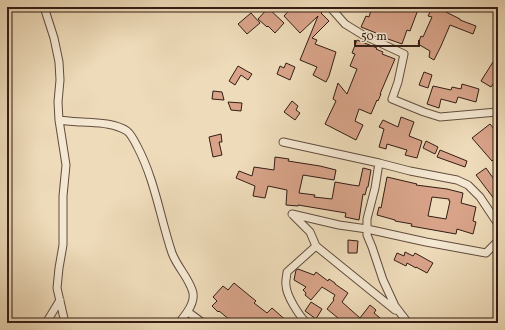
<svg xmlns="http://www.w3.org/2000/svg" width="505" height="330" font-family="Vollkorn,serif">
	<rect width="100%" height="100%" fill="#eedbb9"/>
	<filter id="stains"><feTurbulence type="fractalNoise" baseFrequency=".005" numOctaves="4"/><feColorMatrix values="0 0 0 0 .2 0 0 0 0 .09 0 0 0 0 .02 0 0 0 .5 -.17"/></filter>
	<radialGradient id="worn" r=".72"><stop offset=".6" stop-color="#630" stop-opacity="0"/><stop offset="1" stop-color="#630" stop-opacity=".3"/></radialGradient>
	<path fill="#d8a389" stroke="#331d15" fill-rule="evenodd" d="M292 7H319L323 11 321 13 329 21 312 38 317 40 315 44 336 52 329 76 326 82 313 75 317 67 300 60 318 16 300 33 284 16Z
		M372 7H419L410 31 407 30 402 44 388 39 382 38 377 36V35L376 34V33L361 27 366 16 369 17Z
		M439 7H449L446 12 460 19V20L476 26 473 34 450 25 441 46 434 60 429 57 430 51 418 44 421 36 423 37 432 17 428 16 432 8 438 10Z
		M268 8 284 23 275 33 268 26 267 27 258 19Z
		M251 13 260 23 247 34 238 24Z
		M357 40 377 48 376 49 383 52 382 54 395 59 380 94H381L378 101 377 100 371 114 359 109 355 121 363 125 356 140 325 124 336 101 333 99 338 83 347 94 357 69 350 66 355 54 352 53Z
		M498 54V76L491 87 481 81Z
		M286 63 295 67 290 80 277 74 280 66 284 68Z
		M238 66 252 74 248 80 241 75 235 85 229 81Z
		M424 72 432 75 428 88 419 85Z
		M462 84 479 89 476 102 458 97 456 103 441 99 439 108 427 104 433 86 451 90 452 87 461 89Z
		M213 91 222 92 224 100 212 99Z
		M292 101 298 106 296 110 300 113 295 120 284 112Z
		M228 102 242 103 241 111 231 110Z
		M401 117 414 122 409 136 422 141 417 158 405 155 407 150 387 144 386 149 379 147 384 129 379 127 383 120 398 127Z
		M490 124 498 134 493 138 498 144V148L494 151 498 156 492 161 472 138Z
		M221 134 222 142H219L222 155 213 157 209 137Z
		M426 141 438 147 435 154 423 148Z
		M440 150 467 161 465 167 437 157Z
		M275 157 289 159 288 161 320 166 336 170 334 180 303 175 299 193 315 195 314 197 332 199 335 182 352 185 359 186 363 168 371 170 368 187H367L365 195 363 194 359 220 345 217 346 213 298 205V206L286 205 287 190 268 186 265 198 253 196 255 186 236 178 239 171 252 176 254 167 274 170Z
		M486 168 498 185V204L476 175Z
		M387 177 417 184 416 185 447 189 463 193 461 203 476 207 473 221 476 222 473 234 457 229 456 234 411 226 412 224 395 221V220L377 215 379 207 381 208ZM432 197 449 199V201H450L446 219 428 216Z
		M348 240 358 241 357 253H348Z
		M405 252 413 256 415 253 433 263 427 273 416 267V268L407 263 406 266 394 260 397 253 404 256Z
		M298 269 314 275 316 272 328 281 329 279 335 283V284L348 293 342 302 360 318 370 305 376 310 374 313 386 323H334L338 318 327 309 334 300 333 299 335 295 322 287 311 300 305 295 306 293 303 290 306 287 294 280 296 270Z
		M234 283 256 301 254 303 267 313 272 308 289 323H228L230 320 219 311 218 312 212 306 217 301 213 297 223 286 228 290Z
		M311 302 322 309 316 319 305 311Z"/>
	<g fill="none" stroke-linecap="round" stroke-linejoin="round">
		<g stroke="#624c3e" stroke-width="9">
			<path id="street" d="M44 7 54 38 59 62 60 80 58 102 59 120 66 165 63 196V245L59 268 57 288 65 323
				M330 7 345 24 363 35 404 54 398 82 392 99 424 112 440 117 497 112 498 113
				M59 120C67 121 75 122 83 122 98 123 114 123 127 131 131 134 135 142 137 146 155 180 160 217 172 253 177 267 190 279 193 293 195 304 185 315 179 323
				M283 142 379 163 410 171 457 180 468 185 480 197 498 224
				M379 163 375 188 367 219V235L372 247 383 280 395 306 408 323
				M292 214 339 225 367 229 426 242 486 253 498 241
				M293 215 310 232 316 246 395 310
				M188 312 203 323
				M46 323 60 300
				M307 323C299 316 286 295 286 285 285 281 287 276 287 272L316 246"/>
		</g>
		<use href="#street" stroke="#f4e8d2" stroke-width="7"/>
	</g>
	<rect width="505" height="330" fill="none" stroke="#eedbb9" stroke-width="24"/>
	<rect x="8" y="8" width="489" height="314" fill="none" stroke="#331d15" stroke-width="2"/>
	<rect x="12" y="12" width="481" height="306" fill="none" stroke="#331d15"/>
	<path d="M355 40v6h64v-6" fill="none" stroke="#331d15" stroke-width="2"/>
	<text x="361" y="40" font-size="12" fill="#331d15" stroke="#f4e8d2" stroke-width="3" paint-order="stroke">50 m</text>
	<rect width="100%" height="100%" filter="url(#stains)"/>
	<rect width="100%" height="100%" fill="url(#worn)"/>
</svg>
